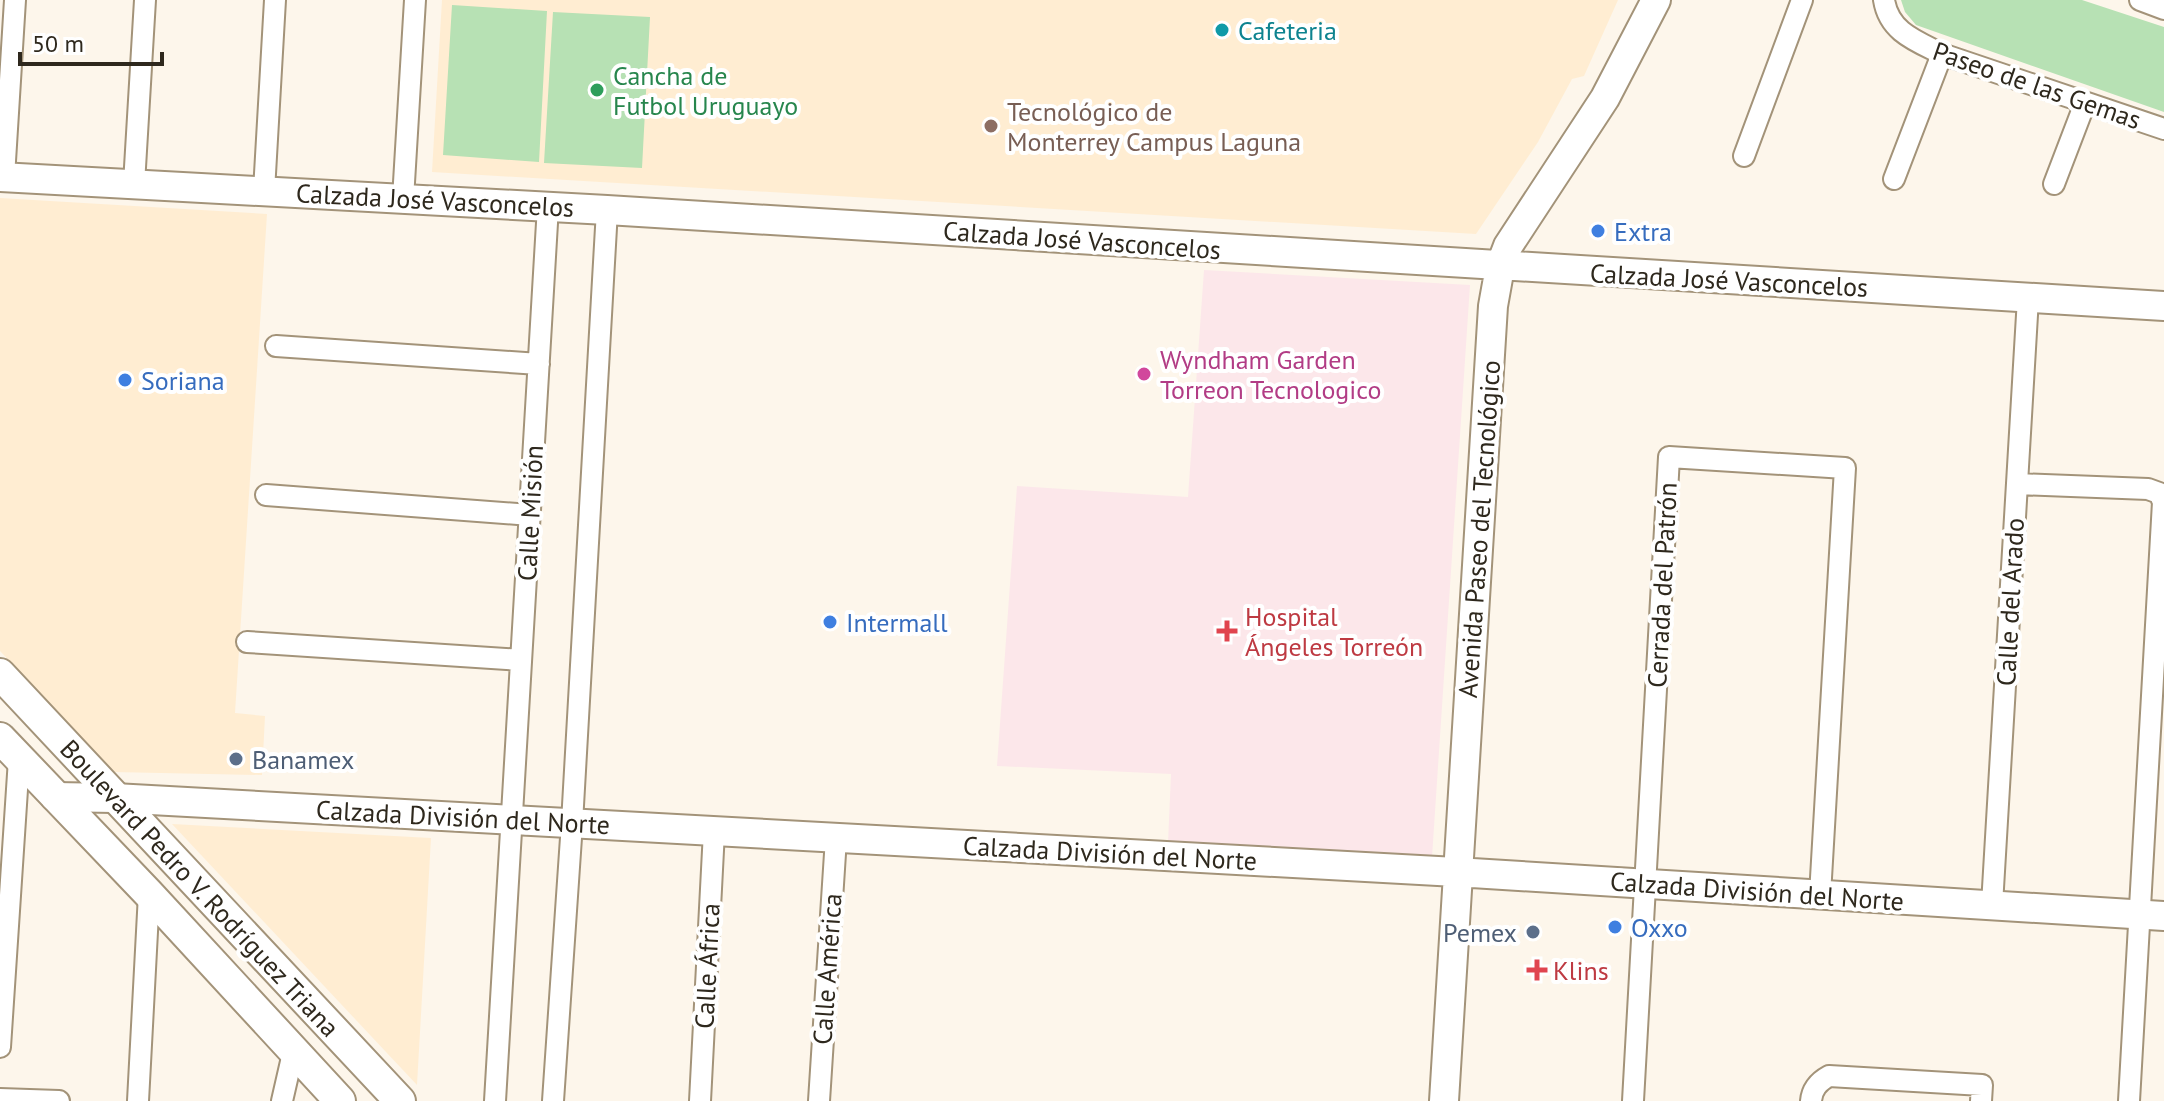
<svg xmlns="http://www.w3.org/2000/svg" width="2164" height="1101" font-family="'PT Sans',sans-serif">
	<rect width="100%" height="100%" fill="#fdf6eb"/>
	<path fill="#ffedd2" d="M442 0H1618L1584 76 1572 79 1538 142 1476 234 432 172Z
		M0 198 267 214 235 713 265 716 262 775 113 772 0 651Z
		M172 824 431 838 417 1085Z"/>
	<path fill="#fce7ea" d="M1204 270 1470 285 1432 857 1168 843 1171 774 997 766 1017 486 1188 497Z"/>
	<path fill="#b7e1b4" d="M1901 0H2082L2164 27V112L1916 25 1905 12Z
		M452 5 547 11 539 162 443 155Z
		M553 12 650 17 642 168 544 163Z"/>
	<g fill="none" stroke-linecap="round" stroke-linejoin="round">
		<g stroke="#a39379" stroke-width="24">
			<path id="street" d="M1884 0C1889 32 1916 41 1942 54L2164 129
				M2140 0 2164 9
				M1744 156 1802 0
				M4 177 15 0
				M1894 179 1942 54
				M134 184 145 0
				M2054 184 2085 103
				M264 191 275 0
				M403 199 415 0
				M276 346 539 364
				M2017 484 2148 489 2159 493 2163 502 2129 1101
				M266 495 530 515
				M247 642 521 660
				M1992 905 2028 298
				M0 1047 19 759
				M0 1099 59 1101
				M138 1101 149 894
				M282 1101 293 1053
				M495 1101 548 206
				M553 1101 572 823 607 210
				M700 1101 714 831
				M819 1101 836 838
				M1633 1101 1669 457 1845 468 1820 895
				M1811 1101C1812 1089 1818 1082 1829 1076L1982 1085 1981 1101"/>
		</g>
		<g stroke="#a39379" stroke-width="32">
			<path id="secondary" d="M0 177 607 210 2164 306
				M55 797 114 798 1456 872 2164 916
				M1444 1101 1493 306 1500 267 1508 246 1605 98 1656 0"/>
		</g>
		<g stroke="#a39379" stroke-width="34">
			<path id="primary" d="M0 674 400 1101
				M0 738 149 894 340 1101"/>
		</g>
		<use href="#street" stroke="#fff" stroke-width="20"/>
		<use href="#secondary" stroke="#fff" stroke-width="28"/>
		<use href="#primary" stroke="#fff" stroke-width="30"/>
	</g>
	<circle fill="#0f9aa8" stroke="#fff" stroke-width="3" cx="1222" cy="30" r="8"/>
	<circle fill="#2e9e5b" stroke="#fff" stroke-width="3" cx="597" cy="90" r="8"/>
	<circle fill="#8d6e63" stroke="#fff" stroke-width="3" cx="991" cy="126" r="8"/>
	<g fill="#3f7fe0" stroke="#fff" stroke-width="3">
		<circle cx="1598" cy="231" r="8"/>
		<circle cx="125" cy="380" r="8"/>
		<circle cx="830" cy="622" r="8"/>
		<circle cx="1615" cy="927" r="8"/>
	</g>
	<circle fill="#d1479c" stroke="#fff" stroke-width="3" cx="1144" cy="374" r="8"/>
	<g fill="#e0444e" stroke="#fff" stroke-width="3">
		<path d="M1223 619h8v8h8v8h-8v8h-8v-8h-8v-8h8z"/>
		<path d="M1533 958h8v8h8v8h-8v8h-8v-8h-8v-8h8z"/>
	</g>
	<g fill="#5c6f8a" stroke="#fff" stroke-width="3">
		<circle cx="236" cy="759" r="8"/>
		<circle cx="1533" cy="932" r="8"/>
	</g>
	<g text-anchor="middle" dominant-baseline="central" stroke-width="8" stroke-linejoin="round" paint-order="stroke">
		<g font-size="26" fill="#0d838f" stroke="#fff" text-anchor="start">
			<text x="1238" y="30">Cafeteria</text>
		</g>
		<g font-size="26" fill="#27864d" stroke="#fff" text-anchor="start">
			<text x="613" y="75">Cancha de<tspan x="613" dy="30">Futbol Uruguayo</tspan></text>
		</g>
		<g font-size="26" fill="#2e281d" stroke="#fff">
			<text transform="translate(2037 85) rotate(19)">Paseo de las Gemas</text>
			<text transform="translate(435 200) rotate(3)">Calzada José Vasconcelos</text>
			<text transform="translate(1082 240) rotate(4)">Calzada José Vasconcelos</text>
			<text transform="translate(1729 280) rotate(3)">Calzada José Vasconcelos</text>
			<text transform="translate(530 513) rotate(-87)">Calle Misión</text>
			<text transform="translate(1479 529) rotate(-86)">Avenida Paseo del Tecnológico</text>
			<text transform="translate(1662 585) rotate(-87)">Cerrada del Patrón</text>
			<text transform="translate(2010 602) rotate(-87)">Calle del Arado</text>
			<text transform="translate(463 817) rotate(3)">Calzada División del Norte</text>
			<text transform="translate(1110 853) rotate(3)">Calzada División del Norte</text>
			<text transform="translate(200 888) rotate(47)">Boulevard Pedro V. Rodríguez Triana</text>
			<text transform="translate(1757 891) rotate(4)">Calzada División del Norte</text>
			<text transform="translate(707 966) rotate(-87)">Calle África</text>
			<text transform="translate(827 969) rotate(-86)">Calle América</text>
		</g>
		<g font-size="26" fill="#785e54" stroke="#fff" text-anchor="start">
			<text x="1007" y="111">Tecnológico de<tspan x="1007" dy="30">Monterrey Campus Laguna</tspan></text>
		</g>
		<g font-size="26" fill="#366cbe" stroke="#fff" text-anchor="start">
			<text x="1614" y="231">Extra</text>
			<text x="141" y="380">Soriana</text>
			<text x="846" y="622">Intermall</text>
			<text x="1631" y="927">Oxxo</text>
		</g>
		<g font-size="26" fill="#b23c85" stroke="#fff" text-anchor="start">
			<text x="1160" y="359">Wyndham Garden<tspan x="1160" dy="30">Torreon Tecnologico</tspan></text>
		</g>
		<g font-size="26" fill="#be3a42" stroke="#fff" text-anchor="start">
			<text x="1245" y="616">Hospital<tspan x="1245" dy="30">Ángeles Torreón</tspan></text>
			<text x="1553" y="970">Klins</text>
		</g>
		<g font-size="26" fill="#4e5e75" stroke="#fff" text-anchor="start">
			<text x="252" y="759">Banamex</text>
			<text x="1517" y="932" text-anchor="end">Pemex</text>
		</g>
	</g>
	<path d="M20 52v12h142v-12" fill="none" stroke="#2e281d" stroke-width="4"/>
	<text x="32" y="52" font-size="24" fill="#2e281d" stroke="#ffffff" stroke-width="6" paint-order="stroke">50 m</text>
</svg>
